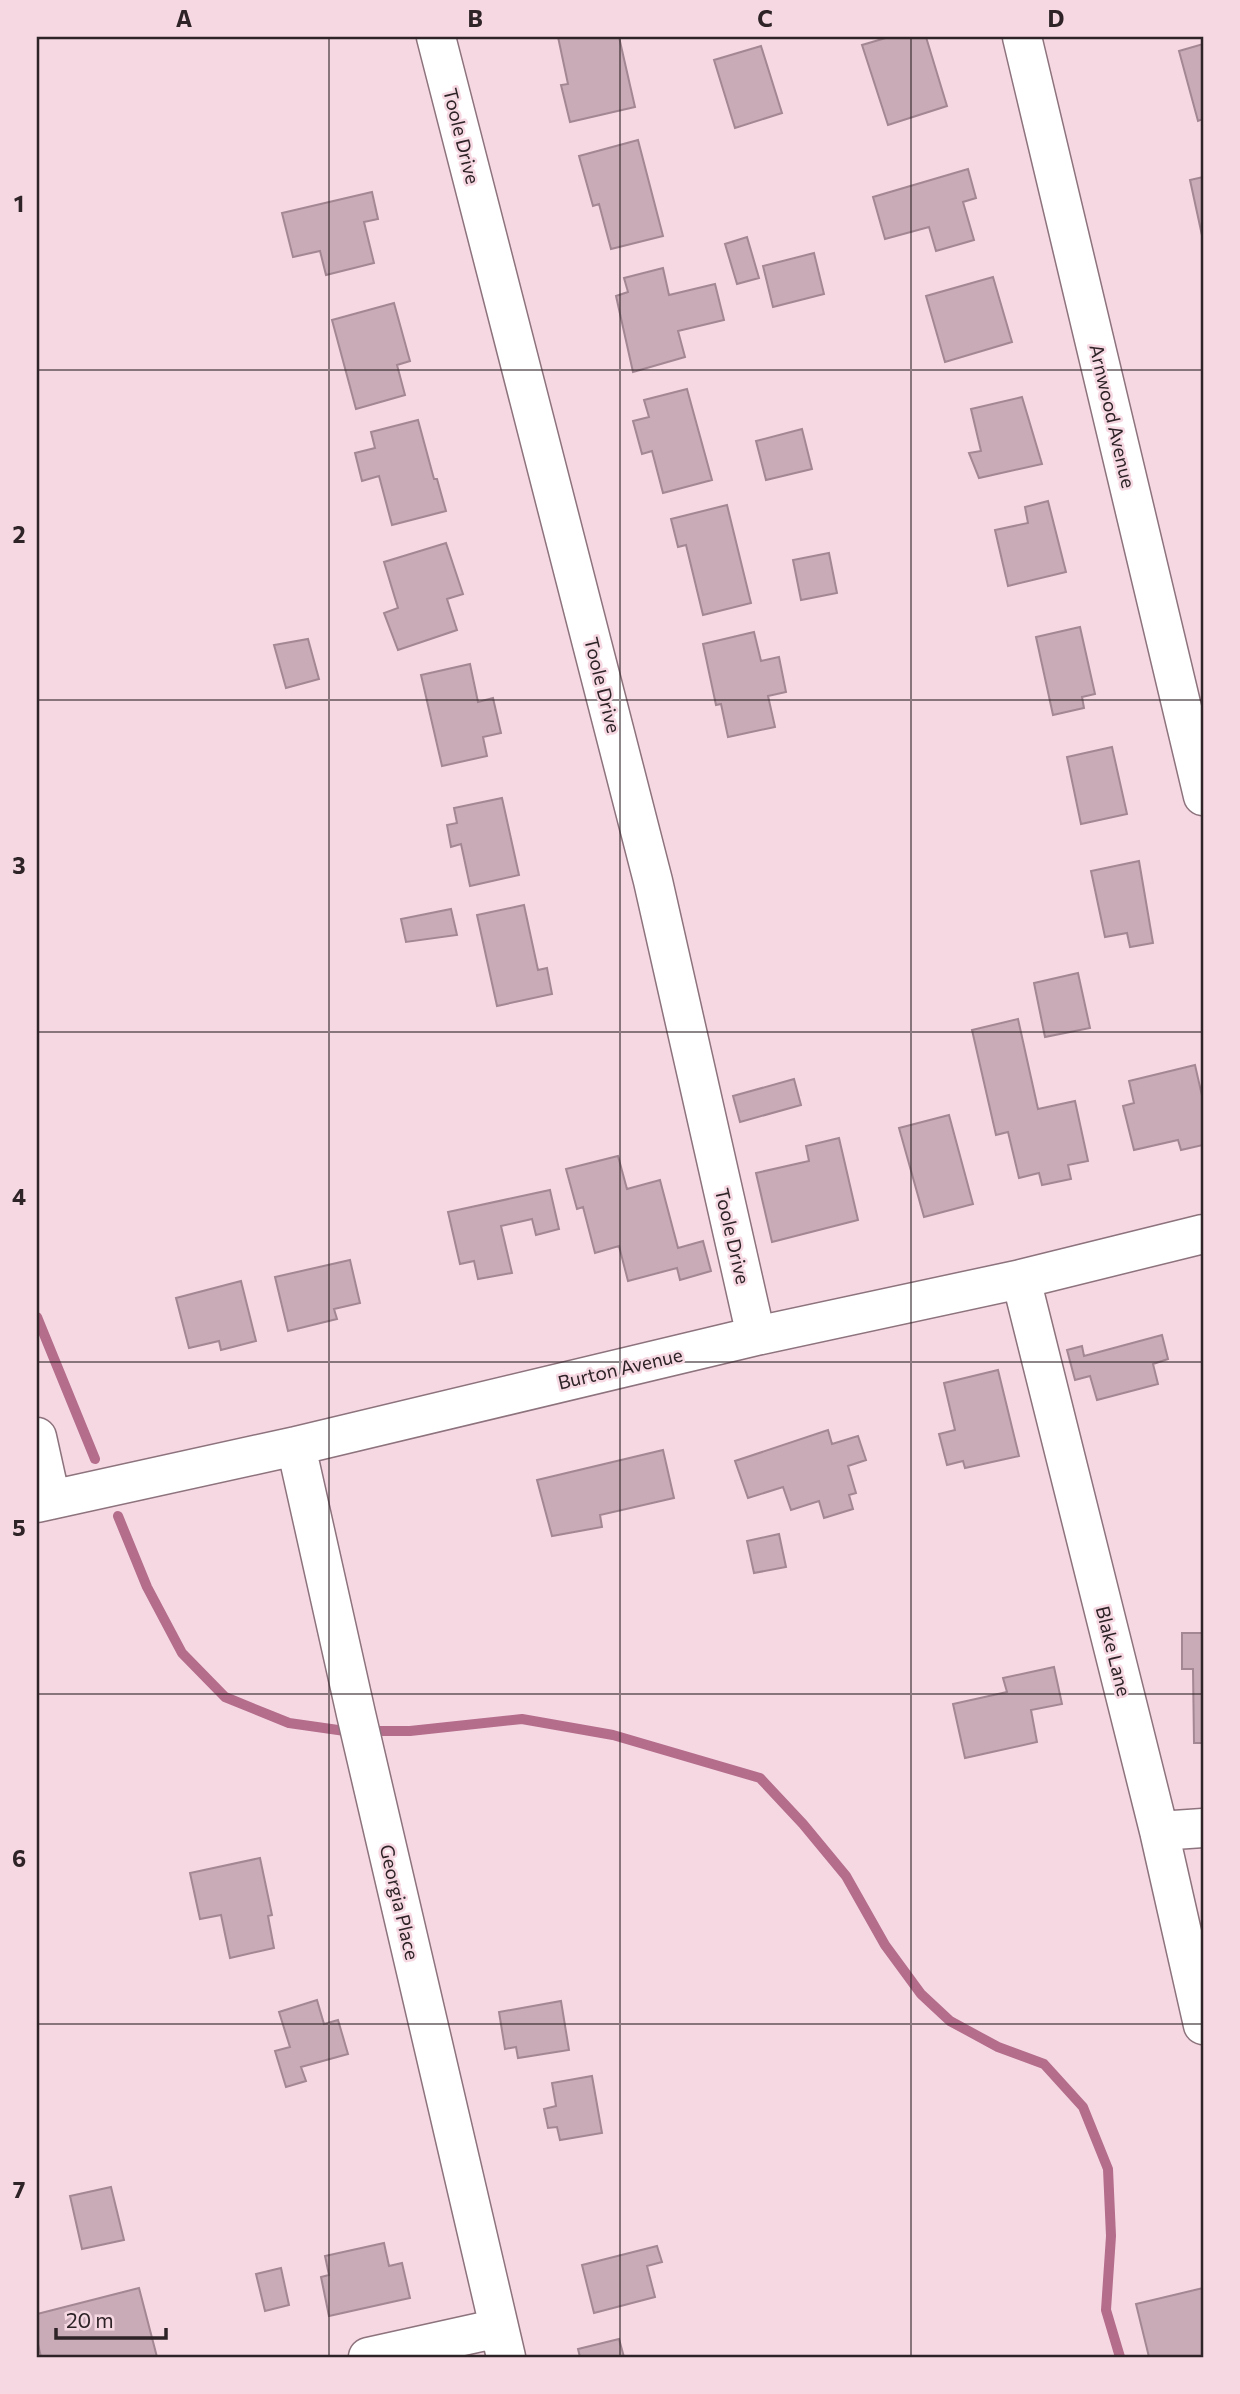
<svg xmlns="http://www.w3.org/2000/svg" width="1240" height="2394" font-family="Commissioner,sans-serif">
	<rect width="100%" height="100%" fill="#f6d8e3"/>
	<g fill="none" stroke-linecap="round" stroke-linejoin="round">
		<path stroke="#b46d8b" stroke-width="10" d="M37 1317 95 1459
			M118 1516 147 1587 182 1653 225 1697 289 1723 345 1731H410L522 1719 613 1735 760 1778 803 1824 846 1876 885 1945 921 1994 950 2021 998 2047 1044 2064 1083 2107 1108 2169 1111 2236 1106 2310 1120 2357"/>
	</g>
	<path fill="#c8abb6" stroke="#a38792" stroke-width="2" d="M558 37H619L635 107 570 122 561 85 568 84Z
		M889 37H926L947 106 888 125 862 45Z
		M1203 44V119L1198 121 1179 51Z
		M761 46 782 113 735 128 714 60Z
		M638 140 663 236 611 249 599 204 593 206 579 156Z
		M968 169 976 198 963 202 974 240 936 251 929 227 885 239 873 197Z
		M1203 177V240L1190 180Z
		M372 192 378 219 364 222 374 263 326 275 320 251 293 257 282 213Z
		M747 237 759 278 737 284 725 244Z
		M814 253 824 294 773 307 763 266Z
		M663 268 669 295 715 284 724 320 678 331 685 357 633 372 616 296 628 292 624 278Z
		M993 277 1012 342 945 362 926 296Z
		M394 303 410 361 397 365 405 395 356 409 332 320Z
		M687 389 712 480 663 493 652 451 642 454 633 421 649 417 644 400Z
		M1022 397 1042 464 979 478 969 453 981 451 971 409Z
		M418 420 434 479H437L446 511 392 525 379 476 362 481 355 453 375 448 371 432Z
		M802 429 812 469 766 480 756 441Z
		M1048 501 1066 572 1008 586 995 530 1028 523 1025 507Z
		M727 505 751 603 703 615 686 545 678 547 671 519Z
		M446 543 463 594 447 599 457 630 398 650 384 613 398 608 384 562Z
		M829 553 837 593 801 600 793 560Z
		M1080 627 1095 694 1082 697 1084 708 1053 715 1036 637Z
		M754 632 761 661 779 657 786 692 768 696 775 727 728 737 721 704 716 705 703 644Z
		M308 639 319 679 286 688 274 645Z
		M470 664 478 702 493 698 501 733 483 737 487 756 442 766 421 675Z
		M1112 747 1127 814 1081 824 1067 757Z
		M502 798 519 875 470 886 461 844 451 847 447 825 457 823 454 808Z
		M1139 861 1153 943 1130 947 1127 933 1105 937 1091 871Z
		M524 905 538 970 547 968 552 994 497 1006 477 915Z
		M451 909 457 935 406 942 401 919Z
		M1078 973 1090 1028 1045 1037 1034 983Z
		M1018 1019 1038 1109 1075 1101 1088 1161 1068 1165 1071 1179 1042 1185 1039 1173 1019 1178 1008 1132 996 1135 972 1030Z
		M1195 1065 1203 1100V1145L1181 1150 1178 1140 1134 1150 1123 1106 1134 1103 1129 1081Z
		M794 1079 801 1105 740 1122 733 1096Z
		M949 1115 973 1204 924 1217 899 1128Z
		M839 1138 858 1220 772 1242 756 1173 809 1161 806 1146Z
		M618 1156 627 1189 660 1180 678 1248 703 1241 711 1271 680 1280 677 1268 628 1281 619 1246 595 1253 583 1207 577 1209 566 1169Z
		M550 1190 559 1229 536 1235 532 1219 501 1226 512 1273 478 1279 474 1261 460 1264 448 1212Z
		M350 1260 360 1303 334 1309 337 1319 288 1331 275 1277Z
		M241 1281 256 1341 221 1350 219 1341 189 1348 176 1298Z
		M1162 1335 1168 1359 1153 1364 1158 1384 1097 1400 1090 1376 1075 1380 1067 1350 1082 1346 1084 1356Z
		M998 1370 1019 1456 965 1468 963 1461 947 1465 939 1434 955 1430 944 1383Z
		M828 1430 832 1444 858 1436 866 1460 848 1466 856 1493 849 1495 853 1509 824 1518 819 1501 791 1510 783 1487 748 1498 735 1461Z
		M663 1450 674 1498 600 1515 602 1527 552 1536 537 1480Z
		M779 1534 786 1567 754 1573 747 1541Z
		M1182 1633H1203V1743H1194L1193 1669H1182Z
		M1054 1667 1062 1704 1031 1710 1037 1742 965 1758 953 1704 1007 1692 1003 1678Z
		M260 1858 272 1915 268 1916 274 1948 230 1958 221 1915 200 1919 190 1873Z
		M317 2000 324 2024 338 2020 348 2054 301 2067 306 2081 286 2087 275 2051 290 2047 279 2012Z
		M561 2001 569 2050 518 2058 516 2047 505 2049 499 2012Z
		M592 2076 602 2133 560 2140 557 2127 548 2128 544 2109 556 2106 552 2083Z
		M111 2187 124 2240 82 2249 70 2196Z
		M384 2243 389 2266 402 2263 410 2298 329 2316 321 2277 329 2275 325 2256Z
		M657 2246 662 2262 647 2266 655 2297 594 2313 582 2265Z
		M281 2268 289 2305 265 2311 256 2274Z
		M139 2288 157 2357H41L37 2340V2314Z
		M1203 2288V2357H1149L1136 2304Z
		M619 2339 624 2357H580L578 2349Z"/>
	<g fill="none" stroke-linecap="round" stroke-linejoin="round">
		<g stroke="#8d737d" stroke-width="41">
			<path id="minor" d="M436 37 653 881 756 1336
				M1022 37 1203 796
				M1021 1279 1159 1831 1203 2025
				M37 1437 51 1500
				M296 1446 356 1714 506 2357
				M37 1503 296 1446 756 1336 1021 1279 1203 1234
				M1159 1831 1203 1828
				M368 2357 499 2328"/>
		</g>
		<use href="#minor" stroke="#fff" stroke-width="38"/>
	</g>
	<path fill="none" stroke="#2e2327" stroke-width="2" stroke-opacity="0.55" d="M329 37V2357M620 37V2357M911 37V2357M37 370H1203M37 700H1203M37 1032H1203M37 1362H1203M37 1694H1203M37 2024H1203"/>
	<g text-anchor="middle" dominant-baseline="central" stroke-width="5" stroke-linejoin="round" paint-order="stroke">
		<g font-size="19" fill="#2e2327" stroke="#f6d8e3">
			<text transform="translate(462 136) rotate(76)">Toole Drive</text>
			<text transform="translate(1113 416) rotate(77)">Arnwood Avenue</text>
			<text transform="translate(603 685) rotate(76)">Toole Drive</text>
			<text transform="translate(733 1236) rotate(77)">Toole Drive</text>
			<text transform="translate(620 1368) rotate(-13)">Burton Avenue</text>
			<text transform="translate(1114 1651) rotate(76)">Blake Lane</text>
			<text transform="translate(400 1902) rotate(77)">Georgia Place</text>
		</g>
	</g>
	<rect width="1240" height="2394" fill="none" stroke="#f6d8e3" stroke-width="77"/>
	<path d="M56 2328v10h110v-10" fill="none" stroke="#2e2327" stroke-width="3.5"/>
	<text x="66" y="2328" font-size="21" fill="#2e2327" stroke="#f6d8e3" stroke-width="5" paint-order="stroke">20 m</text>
	<rect x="38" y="38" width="1164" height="2318" fill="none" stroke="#2e2327" stroke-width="2.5"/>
	<g font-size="23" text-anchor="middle" font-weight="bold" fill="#2e2327">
		<text x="184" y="27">A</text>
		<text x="475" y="27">B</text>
		<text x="765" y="27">C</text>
		<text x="1056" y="27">D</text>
		<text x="19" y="212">1</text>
		<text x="19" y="543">2</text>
		<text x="19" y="874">3</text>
		<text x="19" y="1205">4</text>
		<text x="19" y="1536">5</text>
		<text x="19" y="1867">6</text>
		<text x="19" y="2198">7</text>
	</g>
</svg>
